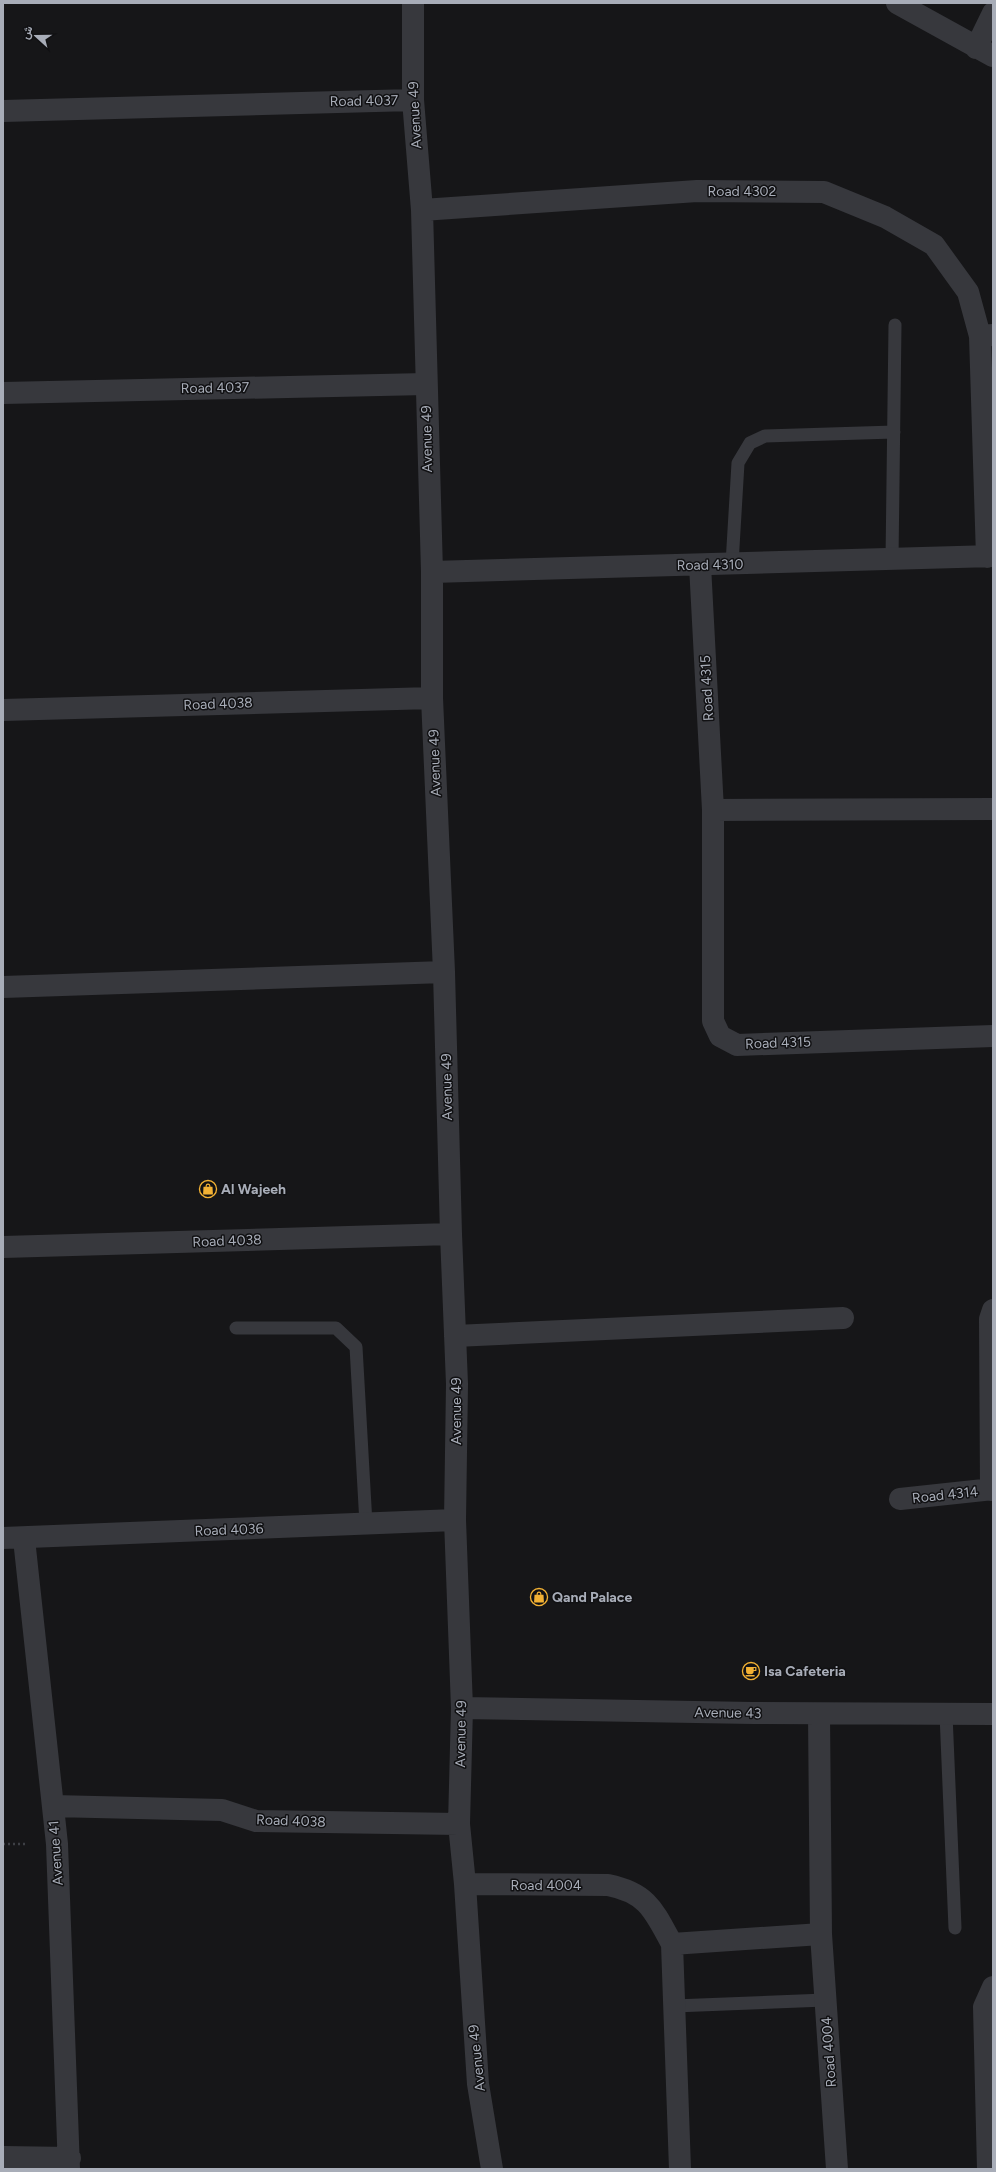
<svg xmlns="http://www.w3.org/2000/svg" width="996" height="2172" font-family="Figtree,Vazirmatn,sans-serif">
	<rect width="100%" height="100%" fill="#161618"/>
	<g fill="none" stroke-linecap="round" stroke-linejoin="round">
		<path stroke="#3d3f44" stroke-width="2.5" stroke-dasharray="2 3" stroke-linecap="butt" d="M3 1844H28"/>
		<path stroke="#37383d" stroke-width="13" d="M892 560 895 325
			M732 564 738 463 750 443 765 436 894 432
			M236 1328H336L356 1347 366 1524
			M946 1714 955 1928
			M674 2006 825 2000"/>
		<path stroke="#37383d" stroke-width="22" d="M413 3V100L422 210 432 572V698L444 972 451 1234 457 1384 455 1520 462 1708 459 1824 465 1884 478 2084 492 2169
			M897 3 993 56
			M976 48 993 13
			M3 111 413 100
			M422 210 697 191 824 192 885 217 934 245 968 292 980 336 993 335
			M980 336 987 557
			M3 393 426 384
			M700 565 713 810V1021L720 1036 737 1045 993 1036
			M432 572 993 556
			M3 710 432 698
			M713 810 993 809
			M3 987 444 972
			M3 1247 451 1234
			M455 1336 843 1318
			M991 1490 990 1319 993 1310
			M900 1499 993 1489
			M3 1538 455 1520
			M24 1539 57 1844 69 2169
			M462 1708 753 1713 993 1714
			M819 1714 821 1934 837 2169
			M53 1806 222 1810 256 1821 459 1824
			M465 1884 608 1885C648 1893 654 1911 672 1944
			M3 2157 70 2158
			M680 2169 672 1944 821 1934
			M988 2169 984 2007 993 1987"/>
	</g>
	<defs>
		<g id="shop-ring" transform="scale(0.9)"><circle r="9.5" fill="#111113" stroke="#f2b134" stroke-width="1.5"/><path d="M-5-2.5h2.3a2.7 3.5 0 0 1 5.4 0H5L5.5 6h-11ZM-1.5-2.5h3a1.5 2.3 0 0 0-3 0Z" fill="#f2b134"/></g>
		<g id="cafe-ring" transform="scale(0.9)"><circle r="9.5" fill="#111113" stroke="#f2b134" stroke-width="1.5"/><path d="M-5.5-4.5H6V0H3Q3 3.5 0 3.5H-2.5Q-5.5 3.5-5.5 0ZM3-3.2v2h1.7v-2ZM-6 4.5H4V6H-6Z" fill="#f2b134"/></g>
	</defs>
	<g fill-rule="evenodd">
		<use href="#shop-ring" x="208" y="1189"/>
		<use href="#shop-ring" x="539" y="1597"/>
		<use href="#cafe-ring" x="751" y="1671"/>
	</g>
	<g text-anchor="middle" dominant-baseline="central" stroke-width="3" stroke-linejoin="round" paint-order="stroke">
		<g font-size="14" fill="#a8adb8" stroke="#111113">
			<text transform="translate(364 101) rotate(-1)">Road 4037</text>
			<text transform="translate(415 115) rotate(-93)">Avenue 49</text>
			<text x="742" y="191">Road 4302</text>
			<text transform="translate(215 388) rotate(-1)">Road 4037</text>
			<text transform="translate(427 439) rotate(-91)">Avenue 49</text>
			<text transform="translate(710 565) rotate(-1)">Road 4310</text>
			<text transform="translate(707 688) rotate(-93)">Road 4315</text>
			<text transform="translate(218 704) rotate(-2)">Road 4038</text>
			<text transform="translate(435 763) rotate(-92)">Avenue 49</text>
			<text transform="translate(778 1043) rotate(-2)">Road 4315</text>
			<text transform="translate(447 1087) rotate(-91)">Avenue 49</text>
			<text transform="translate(227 1241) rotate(-2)">Road 4038</text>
			<text transform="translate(456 1411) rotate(-90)">Avenue 49</text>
			<text transform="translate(945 1495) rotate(-6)">Road 4314</text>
			<text transform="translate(229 1530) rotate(-2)">Road 4036</text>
			<text transform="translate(728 1713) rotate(1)">Avenue 43</text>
			<text transform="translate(461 1734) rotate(-89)">Avenue 49</text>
			<text transform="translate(291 1821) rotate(2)">Road 4038</text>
			<text transform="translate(56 1853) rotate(-94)">Avenue 41</text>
			<text x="546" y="1885">Road 4004</text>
			<text transform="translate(829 2052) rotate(-94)">Road 4004</text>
			<text transform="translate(477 2058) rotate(-96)">Avenue 49</text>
		</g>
		<g font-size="14" font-weight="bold" fill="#a8adb8" stroke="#111113" text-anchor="start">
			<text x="221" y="1189">Al Wajeeh</text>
			<text x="552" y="1597">Qand Palace</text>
			<text x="764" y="1671">Isa Cafeteria</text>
		</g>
	</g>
	<rect width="996" height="2172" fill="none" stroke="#a8adb8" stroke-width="8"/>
	<g transform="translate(36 36) rotate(291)" stroke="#111113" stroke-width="3" paint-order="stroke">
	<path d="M0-3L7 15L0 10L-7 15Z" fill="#a8adb8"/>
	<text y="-6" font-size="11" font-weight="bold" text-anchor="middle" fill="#a8adb8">ش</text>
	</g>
</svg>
